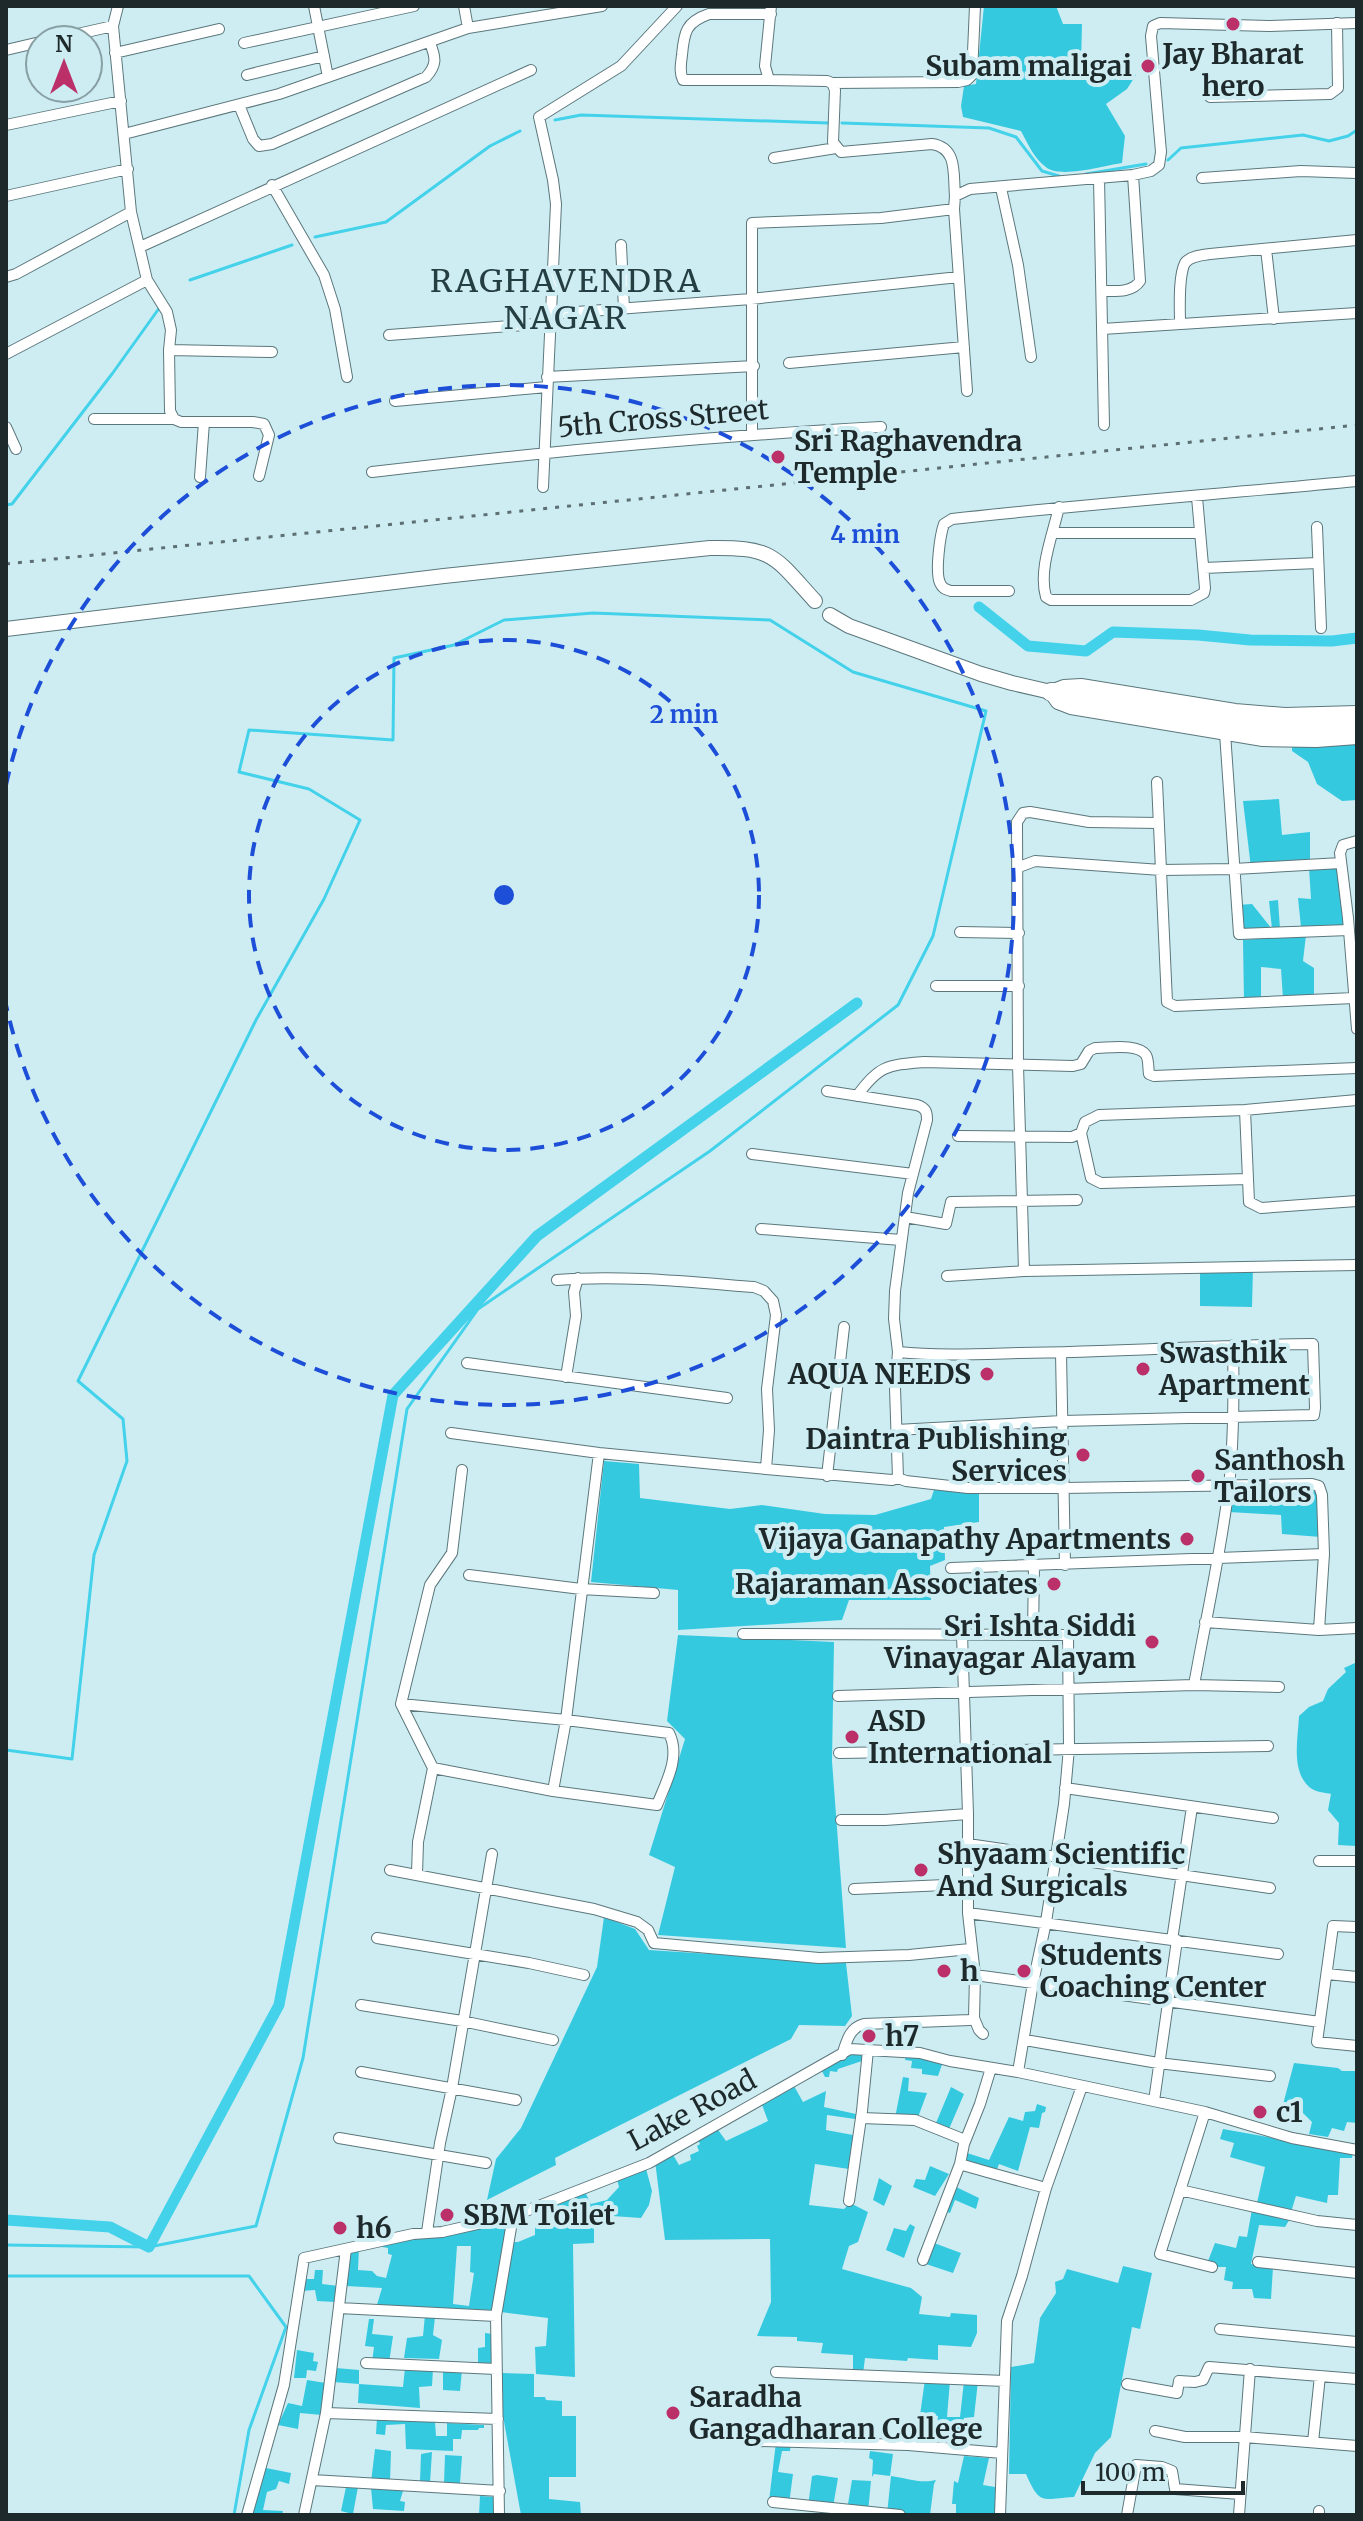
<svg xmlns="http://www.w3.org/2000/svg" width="1363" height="2521" font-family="Merriweather,serif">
	<rect width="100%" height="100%" fill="#ceedf3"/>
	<path fill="#35c9e0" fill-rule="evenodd" d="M984 6H1056L1063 24H1082L1081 65 1087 78 1105 80 1108 61 1119 59 1136 75 1127 89 1106 104 1125 136 1122 163C1103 166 1062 178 1047 168 1034 159 1028 144 1021 131L963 117 961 106 964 86 976 84Z
		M1357 737V800L1342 801 1317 784 1308 762 1292 751V743Z
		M1279 799 1282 835 1310 832V859H1337L1251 868 1243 801Z
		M1341 865 1347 930 1239 934 1237 905 1252 904 1272 929 1269 901 1278 900 1280 929 1301 927 1298 898 1311 899 1309 868Z
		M1306 935 1303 961 1314 968V998L1283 999 1281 969 1261 967V1001H1244L1243 940Z
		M1253 1269 1252 1307 1200 1306V1270Z
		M604 1461 639 1464 640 1498 730 1509 762 1505 825 1514 875 1515 931 1499 934 1490 979 1491V1522L944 1527 945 1560 930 1566 931 1600H849L842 1620 678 1630V1590L591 1582Z
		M1234 1488H1317L1321 1537 1282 1534 1281 1515 1229 1512Z
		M678 1635 834 1642 832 1761 846 1948 658 1935 675 1867 649 1855 685 1739 667 1721Z
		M1355 1663 1357 1664 1356 1846 1338 1845 1339 1823 1328 1810 1331 1794C1326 1793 1317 1792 1312 1789 1290 1774 1298 1739 1299 1716L1309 1707 1323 1701 1328 1689 1346 1672 1344 1668Z
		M604 1917 635 1929 649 1950 846 1963 852 2016 845 2026 799 2025 791 2039 555 2158 556 2165 487 2200 496 2159 521 2128 597 1967Z
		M850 2050 867 2051 865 2060 838 2069 837 2072 830 2071 829 2077H825L822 2071 794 2086 803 2102 826 2091 824 2107 856 2114 855 2119 827 2115 826 2130 853 2135 849 2169 815 2164 809 2205 844 2209 850 2203 868 2212 858 2242 849 2246 842 2269 911 2288 922 2297 919 2314 950 2317 951 2313 977 2315V2333L971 2347 938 2345V2360L908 2358 907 2361 865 2358 863 2374H853V2355L821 2353 823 2343 797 2341V2337L757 2336 771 2302 770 2239 665 2240 655 2161 672 2153 679 2165 691 2160 690 2155 699 2151 697 2146 700 2144 698 2140 716 2127 726 2141 768 2121 761 2102Z
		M906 2053 944 2059 938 2076 922 2074V2069L911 2068 912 2061 905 2060Z
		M1294 2063 1338 2068 1342 2071H1357V2123L1347 2122 1344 2131 1332 2128 1328 2137 1309 2134 1312 2122 1301 2111 1281 2112Z
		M903 2077 909 2078 908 2091 927 2093 917 2120 895 2118Z
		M951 2087 964 2094 949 2129 936 2123Z
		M1037 2104 1046 2107 1045 2112 1042 2113 1039 2128 1030 2127 1018 2171 999 2164 995 2175 964 2164 967 2153 989 2160 1009 2117 1023 2121 1025 2112 1035 2111Z
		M1223 2129 1353 2152 1352 2158H1340L1338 2195H1328L1327 2203 1296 2196 1291 2212 1257 2203 1265 2167 1230 2157 1234 2143 1220 2139Z
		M645 2165 652 2191 649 2205 641 2218 612 2216V2222L594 2223V2243L573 2244 575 2377 536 2374 535 2347 546 2346 548 2318 501 2312 510 2242H518L535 2235V2227L557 2217 552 2201 596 2188 586 2194 591 2204 607 2200 619 2187 616 2176Z
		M930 2166 949 2174 935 2196 913 2187 916 2179 925 2180Z
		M879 2178 892 2186 884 2206 873 2200Z
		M954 2186 979 2198 976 2209 955 2200 950 2213 944 2211Z
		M1252 2209 1291 2217 1285 2227 1259 2225 1251 2264 1273 2267 1271 2299 1254 2298 1252 2289H1232L1233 2282 1224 2280 1226 2267H1215V2263L1208 2261 1215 2243 1236 2248 1239 2236 1247 2237Z
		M510 2219 493 2310 376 2308 382 2288 346 2286 350 2249 359 2247 358 2270 372 2271 377 2276 386 2278 392 2255 388 2254V2248L377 2246ZM457 2246H471L470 2272 474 2273 469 2306 453 2304Z
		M910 2224 915 2227 904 2258 886 2250 894 2228 906 2231Z
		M934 2243 961 2253 953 2273 926 2264Z
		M1123 2266 1152 2273 1140 2329 1132 2327 1111 2437 1095 2453 1074 2497C1042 2499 1040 2506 1026 2474H1009L1011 2367 1034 2363 1040 2318 1056 2293 1055 2282 1063 2279 1067 2269 1118 2283Z
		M315 2270H323L322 2284 339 2286 335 2302 317 2301 315 2290 301 2291 302 2279H314Z
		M425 2315 435 2317 433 2335 442 2340 439 2359 404 2358 407 2338 423 2336Z
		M369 2319H374L372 2334 393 2336 389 2363 372 2362 374 2347 365 2346Z
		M485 2333 492 2334 493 2363 478 2364V2348L485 2347Z
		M297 2350 314 2353 313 2361 318 2362 316 2371 307 2370 306 2378H294Z
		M336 2368 359 2370V2384L403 2387 405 2368 433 2369 432 2386 419 2387 420 2408 358 2403 359 2384 333 2382Z
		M443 2369 462 2370 460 2391 443 2390Z
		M502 2373 534 2374V2397H545L546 2400 562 2401V2416H576V2477H549V2499L580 2502 581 2515H521L503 2416Z
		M925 2379 950 2381 947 2417H960L964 2381H978L974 2417 964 2418 960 2442 935 2441 938 2416 925 2415 921 2438 917 2437Z
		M307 2380 326 2383 322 2415 300 2413 298 2429 278 2425 288 2403 302 2406Z
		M377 2418 435 2422 436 2436H447V2423L484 2425V2428H479L478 2430H462L461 2439H453V2451L406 2449 405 2424 386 2425 385 2435 376 2434Z
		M776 2442 791 2443 790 2451H782L778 2472 793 2474 789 2504 769 2501Z
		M375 2449 391 2451 390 2482H371Z
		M870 2451 893 2454 890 2476 874 2474 872 2477 873 2460 869 2458Z
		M432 2452 430 2483 420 2481 421 2454Z
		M445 2455 462 2456 460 2483H444Z
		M964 2456 989 2458 983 2485 995 2487 1000 2483V2515H956V2504H952L954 2481 958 2483Z
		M261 2467 291 2473 289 2484 279 2481 276 2489 267 2492 263 2510 283 2511 282 2515H249Z
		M817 2475 838 2478 833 2507 808 2506 812 2476Z
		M891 2476C906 2478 921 2484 936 2480L934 2484 930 2515 887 2514Z
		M852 2480 871 2481 868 2512 845 2506 848 2504Z
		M346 2487H358L353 2514 341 2511Z
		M371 2488 403 2491 400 2501 405 2502 404 2511 373 2509Z
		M480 2496 495 2497V2515H479Z"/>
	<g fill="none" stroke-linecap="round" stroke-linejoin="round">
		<path stroke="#43d2ea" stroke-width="3" d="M555 120 581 115 828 123
			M842 123 989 128 1016 137 1042 171 1059 176
			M1168 160 1181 148 1303 135 1329 141 1348 136 1357 130
			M1086 174 1146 164
			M315 237 386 222 490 146 520 131
			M190 280 292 245
			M6 505 12 504 112 374 160 307
			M6 1750 72 1759 94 1555 127 1461 123 1419 78 1381 256 1020 324 899 360 820 309 789 239 772 249 730 393 740 394 658 454 645 504 620 593 613 770 620 853 672 986 711 933 936 898 1005 710 1151 478 1309 407 1409 303 2058 256 2226 149 2247 6 2245
			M6 2276H249L286 2327 249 2430 234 2515"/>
		<path stroke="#43d2ea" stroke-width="11" d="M979 607 1028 646 1086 651 1113 632 1198 635 1250 640 1332 641 1357 638
			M6 2220 110 2227 149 2247 279 2005 393 1395 537 1236 857 1003"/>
		<g stroke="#5b777c" stroke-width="12">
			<path id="street" d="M118 6 113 26 131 212 147 280 167 312 171 330 169 350 170 411 174 419 181 422H253L264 424 269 435 259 476
				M314 6 328 77
				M464 6 468 28
				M771 6 765 66 769 80 827 81 832 83 835 90 833 142 841 152 932 144C958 148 953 174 955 196
				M51 40 113 26
				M244 43 414 6
				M6 50 40 42
				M115 53 219 29
				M247 75 324 56
				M769 80H683C679 72 681 64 682 55 684 32 686 22 709 14H771
				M832 83 958 82 967 80 972 75 975 6
				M1210 97 1330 94 1338 88 1337 23
				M239 105 253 139 259 146 272 144 426 77C437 65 436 58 430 43
				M6 125 121 101
				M124 134 279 94 468 28 602 6
				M774 158 836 148
				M1099 178 1104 425
				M1202 178 1301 171 1357 173
				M272 185 324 275 335 309 347 377
				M1001 188 1018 265 1031 357
				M6 196 128 169
				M621 245 624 309
				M140 247 531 70
				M1266 249 1274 319
				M6 277 16 274 131 212
				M1102 291C1115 291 1132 293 1140 281L1133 175
				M550 314 751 299 959 277
				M1180 324C1180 309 1178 276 1185 263 1190 256 1202 255 1210 254L1357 240
				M1102 329 1357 313
				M389 335 550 323
				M169 350 272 352
				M6 354 147 280
				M789 363 964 347
				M547 377 754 366
				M967 391 954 209 955 196 970 189 1133 175 1151 171 1159 165 1161 152 1151 36 1153 26 1160 23 1269 26 1357 23
				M395 401 547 387
				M94 419H174
				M6 427 16 449
				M752 434V223L881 218 954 209
				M372 472C542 452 711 436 881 427
				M200 477 204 422
				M543 487 556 204 553 180 539 117 621 66 677 6
				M1059 507C1053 534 1038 570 1046 597L1051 600H1191L1204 593 1205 588 1197 497
				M1317 527 1321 628
				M1053 533H1200
				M1204 568 1318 563
				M1009 591H951C945 589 943 589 940 583 935 572 940 535 944 524L952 519C1087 504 1222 494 1357 481
				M1225 733 1239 934 1349 930
				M1157 782 1167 1002 1175 1006 1354 998
				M1357 841 1343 845 1340 853 1348 918 1357 1029
				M1019 867 1035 861 1161 870 1234 869 1341 863
				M960 932 1019 933
				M936 986H1019
				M857 1096C879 1065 888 1065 924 1062L1073 1066 1081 1064 1089 1051 1095 1048C1108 1048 1138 1043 1146 1055 1149 1060 1148 1069 1149 1074L1154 1076 1357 1068
				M1245 1110 1249 1202 1261 1208 1357 1201
				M1081 1133 1091 1178 1101 1183 1248 1179
				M958 1136 1072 1137 1081 1133 1085 1122 1099 1115 1245 1110 1357 1100
				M752 1154 913 1174
				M905 1217 946 1224 951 1202 1077 1200
				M761 1229 901 1240
				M1024 1271 1018 1065 1017 822 1023 813 1030 812 1089 822 1159 823
				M947 1276 1024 1271 1357 1265
				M557 1280C622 1275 689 1282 754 1287L764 1291 773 1301 776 1315 767 1389 769 1430 766 1469 892 1480 898 1478 895 1388 898 1352 894 1319 895 1291 908 1193 927 1120C927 1112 926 1108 917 1105L827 1091
				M1061 1353 1065 1565
				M467 1363 727 1398
				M566 1377 576 1316 574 1292 578 1278
				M896 1430 1062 1421 1314 1415 1315 1408 1313 1344C1215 1345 1118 1352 1020 1353 980 1354 939 1356 898 1352
				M451 1433 599 1453 766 1469
				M827 1476 844 1327
				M898 1478 906 1481 968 1488H1063L1312 1484 1319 1486 1322 1495 1324 1554 1319 1630
				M951 1568 1324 1554
				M469 1575 581 1589 654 1593
				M1205 1622 1319 1630 1357 1628
				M743 1634 1068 1635 1069 1748 1064 1804 1046 1922 1033 1983 1018 2072
				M1033 1635 1034 1565
				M1194 1685C1206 1618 1221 1552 1229 1486 1234 1439 1234 1392 1233 1345
				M838 1696 1194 1685 1279 1687
				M401 1704 566 1720 669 1733C681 1757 666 1782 657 1805L553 1791 433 1768
				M839 1753 1268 1746
				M1065 1788 1273 1818
				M553 1791 566 1720 599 1453
				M841 1820H885L968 1814
				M968 1844 1270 1888
				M1319 1861H1357
				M390 1870 594 1909 637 1922 648 1930 654 1943 819 1958 909 1955 970 1949
				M417 1874 418 1842 433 1768 401 1704 430 1585 452 1553 462 1470
				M854 1889 968 1884
				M968 1913 1278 1954
				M1357 1927 1333 1926 1317 2042 1357 2046
				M377 1938 529 1963 584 1975
				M1172 1940 1192 1807
				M1327 1974 1357 1977
				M975 1975 1320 2022
				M361 2005 462 2021 553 2040
				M974 2018 979 2030 983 2034
				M1025 2040 1158 2063 1270 2076
				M842 2055C847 2041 849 2028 864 2024L970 2020 974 2018 975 1975 968 1913V1814L962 1634
				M991 2068 980 2104 964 2144 960 2164C989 2173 1017 2180 1046 2188
				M361 2072 516 2100
				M1154 2101 1177 1940
				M1205 2112 1160 2254 1212 2267
				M861 2118 915 2120 965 2140
				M339 2138 486 2163
				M1180 2190 1317 2221 1357 2225
				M849 2201 862 2111 868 2050
				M427 2232 440 2143 452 2088 492 1854
				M923 2260 960 2164
				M1258 2262 1357 2273
				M339 2308 496 2316
				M1220 2329 1357 2342
				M366 2363 496 2369
				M776 2372 1005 2381
				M1127 2384 1177 2393 1179 2381 1195 2382 1203 2380 1209 2367 1357 2379
				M326 2413 498 2419
				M1155 2431 1185 2437H1244L1357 2446
				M758 2441 908 2445 1002 2453
				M1313 2442 1320 2376
				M312 2480 500 2491
				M773 2502 900 2515
				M247 2515 284 2385 304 2258 413 2234 442 2232 513 2216 649 2163 850 2049 920 2053 950 2061 1018 2072 1205 2112 1292 2138 1357 2150
				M304 2515 326 2413 346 2249
				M499 2515 496 2316 513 2216
				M1000 2515 1007 2321 1022 2276 1046 2188 1082 2086
				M1127 2515 1136 2465 1162 2467 1172 2471 1175 2489 1240 2494
				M1239 2515 1250 2369
				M1319 2515V2511"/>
		</g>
		<g stroke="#5b777c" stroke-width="16">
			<path id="secondary" d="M830 615 849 626 981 674 1012 683 1051 692 1064 687 1081 686 1235 711 1285 715 1357 713
				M6 629 444 576 710 548C774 547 774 556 815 601
				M1051 692 1058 702 1071 707 1263 739 1316 740 1357 737"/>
		</g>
		<g stroke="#5b777c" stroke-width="20">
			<path id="highway" d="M1051 692 1264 727 1357 725"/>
		</g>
		<use href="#street" stroke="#fff" stroke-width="10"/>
		<use href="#secondary" stroke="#fff" stroke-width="14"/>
		<use href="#highway" stroke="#fff" stroke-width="18"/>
		<path stroke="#5d6f72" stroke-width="3" stroke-dasharray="4 8" stroke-linecap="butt" d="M6 564 1357 425"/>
	</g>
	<g fill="none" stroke="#1d4ed8" stroke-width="4" stroke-dasharray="14 10">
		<circle cx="504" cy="895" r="255"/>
		<path d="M6 785A510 510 0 1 1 6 1005"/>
	</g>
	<g fill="#bb3068" stroke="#ceedf3" stroke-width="3">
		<circle cx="1233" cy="24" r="8"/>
		<circle cx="1148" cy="66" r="8"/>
		<circle cx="778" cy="457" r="8"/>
		<circle cx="1143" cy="1369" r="8"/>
		<circle cx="987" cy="1374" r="8"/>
		<circle cx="1083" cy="1455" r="8"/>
		<circle cx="1198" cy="1476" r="8"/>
		<circle cx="1187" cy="1539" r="8"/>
		<circle cx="1054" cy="1584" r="8"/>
		<circle cx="1152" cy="1642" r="8"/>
		<circle cx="852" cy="1737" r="8"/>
		<circle cx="921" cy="1870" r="8"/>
		<circle cx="944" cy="1971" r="8"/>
		<circle cx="1024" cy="1971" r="8"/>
		<circle cx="869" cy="2036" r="8"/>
		<circle cx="1260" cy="2112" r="8"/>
		<circle cx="447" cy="2215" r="8"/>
		<circle cx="340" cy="2228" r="8"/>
		<circle cx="673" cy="2413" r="8"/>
	</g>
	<g text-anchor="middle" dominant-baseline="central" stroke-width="8" stroke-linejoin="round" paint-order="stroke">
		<g font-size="28" font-weight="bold" fill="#1e292b" stroke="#ceedf3" text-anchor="start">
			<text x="1233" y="54" text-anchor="middle">Jay Bharat<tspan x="1233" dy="32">hero</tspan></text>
			<text x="1132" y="66" text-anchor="end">Subam maligai</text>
			<text x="794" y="441">Sri Raghavendra<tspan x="794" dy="32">Temple</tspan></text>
			<text x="1159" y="1353">Swasthik<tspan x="1159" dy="32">Apartment</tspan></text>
			<text x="971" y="1374" text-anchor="end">AQUA NEEDS</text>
			<text x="1067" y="1439" text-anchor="end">Daintra Publishing<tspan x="1067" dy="32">Services</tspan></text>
			<text x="1214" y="1460">Santhosh<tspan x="1214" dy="32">Tailors</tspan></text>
			<text x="1171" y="1539" text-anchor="end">Vijaya Ganapathy Apartments</text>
			<text x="1038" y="1584" text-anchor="end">Rajaraman Associates</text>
			<text x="1136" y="1626" text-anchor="end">Sri Ishta Siddi<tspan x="1136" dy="32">Vinayagar Alayam</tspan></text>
			<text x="868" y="1721">ASD<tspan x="868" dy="32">International</tspan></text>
			<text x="937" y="1854">Shyaam Scientific<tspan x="937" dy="32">And Surgicals</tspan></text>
			<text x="1040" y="1955">Students<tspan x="1040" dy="32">Coaching Center</tspan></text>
			<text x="960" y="1971">h</text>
			<text x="885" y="2036">h7</text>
			<text x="1276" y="2112">c1</text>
			<text x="463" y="2215">SBM Toilet</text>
			<text x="356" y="2228">h6</text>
			<text x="689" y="2397">Saradha<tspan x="689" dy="32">Gangadharan College</tspan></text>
		</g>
		<g font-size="28" fill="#1e292b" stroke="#ceedf3">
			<text transform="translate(663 418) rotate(-5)">5th Cross Street</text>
			<text transform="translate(692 2110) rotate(-28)">Lake Road</text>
		</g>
		<g font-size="32" letter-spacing="2" fill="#243e42" stroke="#ceedf3">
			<text x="566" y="281">RAGHAVENDRA<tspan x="566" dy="37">NAGAR</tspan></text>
		</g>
	</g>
	<circle cx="504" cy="895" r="12" fill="#1d4ed8" stroke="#ceedf3" stroke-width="4"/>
	<g font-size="24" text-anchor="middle" font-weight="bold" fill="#1d4ed8" stroke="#ceedf3" stroke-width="8" stroke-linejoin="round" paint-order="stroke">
		<text x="865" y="543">4 min</text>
		<text x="684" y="723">2 min</text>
	</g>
	<rect width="1363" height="2521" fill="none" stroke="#1e292b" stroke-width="16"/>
	<g transform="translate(64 64)"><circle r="38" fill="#ceedf3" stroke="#889fa3" stroke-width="2"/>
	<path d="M0-6L14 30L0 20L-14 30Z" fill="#bb3068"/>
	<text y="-12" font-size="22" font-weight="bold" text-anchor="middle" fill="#1e292b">N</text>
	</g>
	<path d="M1083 2481v12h160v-12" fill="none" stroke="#1e292b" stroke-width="4"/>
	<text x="1095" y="2481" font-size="24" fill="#1e292b" stroke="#ceedf3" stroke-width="6" paint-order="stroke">100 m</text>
</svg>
